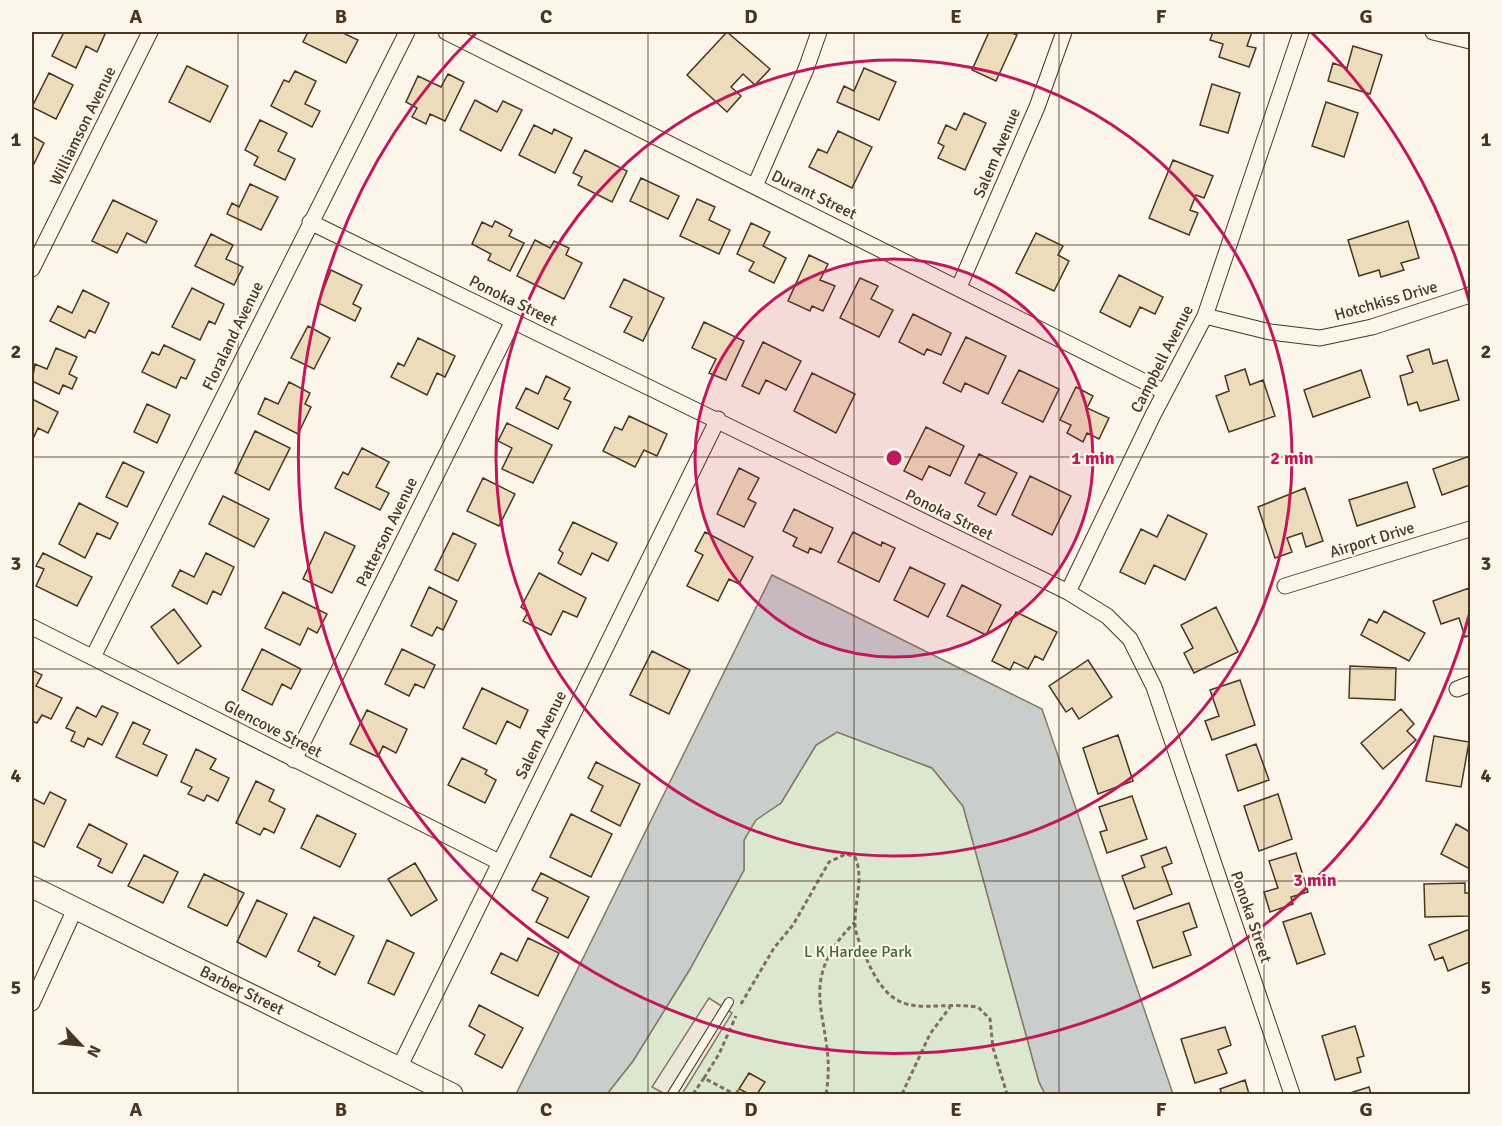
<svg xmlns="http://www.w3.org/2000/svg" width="1502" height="1126" font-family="Signika,sans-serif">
	<rect width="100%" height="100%" fill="#fbf6e9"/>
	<path fill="#dce7d0" stroke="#887966" stroke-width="1.5" d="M837 732 932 768 963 806 1039 1082 1045 1094H607L633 1061 690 969 744 870V840L756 819 781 803 816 745Z"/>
	<path fill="#ede7d9" stroke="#887966" stroke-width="1.5" d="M709 998 732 1013 682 1094H665L652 1087Z"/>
	<path fill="#c9cecd" stroke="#887966" stroke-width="1.5" d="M772 575 1042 709 1173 1094H1045L1039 1082 963 806 932 768 837 732 816 745 781 803 756 820 744 840V870L690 969 633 1061 607 1094H516Z"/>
	<path fill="#ecdcbc" stroke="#4a3520" stroke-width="1.5" d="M64 32H101L105 34 97 52 86 46 76 68 52 56Z
		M308 32H341L358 40 346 63 303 42Z
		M727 32 770 69 755 85 743 74 731 87 741 96 727 112 687 75Z
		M989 32H1010L1017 35 996 81 972 70Z
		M1213 32H1252L1247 46 1256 48 1249 67 1219 57 1223 44 1210 40Z
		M1353 46 1382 55 1370 94 1328 81 1333 63 1347 68Z
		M187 66 228 86 210 122 169 102Z
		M864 68 896 82 879 120 837 102 844 86 854 91Z
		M295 71 316 81 305 104 320 111 312 127 271 106 284 80 289 82Z
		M49 73 73 85 56 119 32 107Z
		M448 74 464 82 445 121 430 114 426 124 412 117 417 108 406 102 418 76 441 87Z
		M1212 84 1240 93 1228 133 1200 125Z
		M475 100 497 112 503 101 522 110 501 151 460 130Z
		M1326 102 1358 113 1344 157 1312 146Z
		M964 113 986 123 965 170 938 158 944 146 938 143 946 125 956 130Z
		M260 120 287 133 278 151 295 159 285 180 254 165 258 157 245 150Z
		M534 125 552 134 554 129 572 138 555 173 519 155Z
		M838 131 872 147 852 188 809 167 818 149 827 153Z
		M32 136 44 143 32 168Z
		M585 150 627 171 612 202 578 185 582 177 573 173Z
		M1173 160 1213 176 1204 198 1196 195 1190 210 1198 213 1189 235 1149 218Z
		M641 178 679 196 668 219 630 201Z
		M250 184 278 197 261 230 227 214 232 203 239 207Z
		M697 199 715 207 709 220 730 230 719 254 680 236Z
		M113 200 157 221 146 243 127 233 117 253 92 241Z
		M495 221 512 230 509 236 524 243 510 271 488 260 491 254 472 244 482 222 492 227Z
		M1408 221 1419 258 1401 263 1404 270 1381 277 1379 270 1359 276 1348 240Z
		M751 223 770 232 763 246 786 258 774 283 749 271 754 262 737 254Z
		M1036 233 1063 246 1058 255 1069 261 1054 291 1016 273Z
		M211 234 233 245 226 259 243 267 234 285 195 266Z
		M535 240 550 248 554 241 569 248 566 255 582 263 564 299 517 276Z
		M809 255 828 264 820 280 835 286 823 311 812 306 810 311 788 301Z
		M331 270 362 285 353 304 361 308 355 321 318 303Z
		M1119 275 1163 297 1155 314 1140 307 1130 327 1100 312Z
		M860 278 878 286 871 299 893 310 879 337 840 318Z
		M624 279 664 298 643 341 624 332 632 317 610 307Z
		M192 288 224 304 215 324 209 321 200 340 172 327Z
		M83 290 109 303 95 333 89 330 85 338 50 321 58 306 72 313Z
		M913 314 951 333 941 355 927 349 924 355 899 342Z
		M704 322 744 341 726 380 709 373 716 359 692 348Z
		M308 326 330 338 314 369 291 358Z
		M966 337 1006 356 988 394 965 383 961 392 943 383Z
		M418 338 455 356 445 377 437 373 427 395 391 377 398 363 404 366Z
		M763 342 801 361 786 390 766 380 759 394 742 386Z
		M164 345 195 360 186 379 181 377 176 388 142 372 152 352 159 355Z
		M56 348 77 357 69 374 77 378 72 389 63 385 59 394 32 381 35 364 47 369Z
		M1429 349 1433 364 1447 360 1459 400 1420 411 1417 402 1408 405 1400 376 1413 372 1407 356Z
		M1245 369 1250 385 1263 380 1275 416 1229 432 1216 396 1229 391 1225 376Z
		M1019 370 1059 389 1043 422 1002 403Z
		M1361 370 1370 397 1313 417 1304 390Z
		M812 373 855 394 836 433 794 411Z
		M546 376 570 388 564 399 571 402 558 429 516 408 526 388 538 394Z
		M289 382 310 393 305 404 311 407 298 434 258 414 265 398 278 404Z
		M1076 387 1093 396 1087 408 1109 418 1099 439 1087 433 1083 442 1067 433 1071 425 1060 420Z
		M32 399 58 412 48 433 38 428 32 441Z
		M147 404 170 415 157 443 134 432Z
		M629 416 667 434 657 456 644 450 635 467 603 451 615 427 622 430Z
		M507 423 552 445 533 483 502 469 512 448 498 441Z
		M926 427 964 446 950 476 929 466 922 480 904 471Z
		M255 431 290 448 269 490 235 473Z
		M362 448 389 462 376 487 389 493 380 510 335 488 343 472 348 475Z
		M979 454 1017 473 996 515 978 506 985 493 965 483Z
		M1470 456V485L1442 495 1433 469Z
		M123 462 144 472 127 507 106 497Z
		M739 468 759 478 748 499 756 503 744 527 717 514Z
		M1030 476 1071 496 1052 535 1012 515Z
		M483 478 515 494 499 526 467 511Z
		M1407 482 1415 507 1357 526 1349 500Z
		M1305 488 1323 541 1306 547 1302 533 1287 538 1292 552 1275 558 1258 507Z
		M223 496 269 519 254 547 209 524Z
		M79 503 118 523 110 539 97 533 85 558 59 544Z
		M794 509 833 528 821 553 810 548 808 553 793 546 797 538 783 531Z
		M1168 515 1207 534 1185 580 1154 565 1145 584 1120 572 1141 529 1157 537Z
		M573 522 617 543 608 561 592 553 581 575 558 563 563 553 559 550Z
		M325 532 355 546 332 593 303 579Z
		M705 532 753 557 739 584 729 579 718 601 687 586 703 555 695 551Z
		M853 532 881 546 882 542 895 548 879 582 838 562Z
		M453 533 476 544 458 581 435 570Z
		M43 553 92 577 77 606 36 586 44 569 36 566Z
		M206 553 234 567 221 595 213 591 207 604 172 586 180 570 194 577Z
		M910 567 945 584 928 617 894 600Z
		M539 573 586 598 577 617 563 611 551 635 523 621 528 612 521 607Z
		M962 585 1001 605 986 635 947 616Z
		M429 587 457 601 443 630 437 627 432 636 411 626Z
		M1469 588 1470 635 1465 637 1459 618 1441 624 1433 601Z
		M283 592 327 614 317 633 308 628 300 645 265 628Z
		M1216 607 1238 652 1194 673 1184 653 1193 648 1181 625Z
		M174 609 201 646 178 664 151 627Z
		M1384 611 1425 633 1409 661 1361 635 1369 619 1377 623Z
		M1016 612 1057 632 1043 660 1035 656 1028 669 1014 662 1010 670 992 661Z
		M262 649 301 669 291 689 282 684 272 705 242 690Z
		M402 649 435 665 424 688 415 684 409 696 385 684Z
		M652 651 690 670 669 714 630 695Z
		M1088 660 1112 697 1079 719 1072 708 1066 712 1049 686Z
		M1350 666 1396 668 1395 700 1349 698Z
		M32 670 42 675 36 686 62 698 51 719 42 715 37 723 32 721Z
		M1240 680 1255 725 1212 740 1205 721 1219 716 1210 690Z
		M482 688 528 710 520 728 507 721 496 744 463 728Z
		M102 706 118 713 102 745 88 738 84 747 71 741 75 732 66 728 77 707 96 717Z
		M1401 709 1414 724 1407 731 1416 740 1383 769 1361 743Z
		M367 710 407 729 396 753 383 746 378 757 350 744Z
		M133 722 150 730 143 744 167 755 157 776 116 757Z
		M1118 735 1133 781 1098 794 1083 748Z
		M1434 736 1469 742 1461 787 1426 781Z
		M1256 744 1269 780 1238 791 1226 755Z
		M196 749 216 759 210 769 229 778 218 801 207 795 204 801 188 794 192 787 181 782Z
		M462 758 487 770 485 774 496 780 485 803 448 785Z
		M596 762 640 784 620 826 591 811 603 786 588 778Z
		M256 781 274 790 269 801 285 809 274 833 264 828 260 835 236 823Z
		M50 792 66 800 44 847 32 841V798L44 804Z
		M1278 794 1292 839 1259 851 1244 806Z
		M1132 796 1147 839 1107 853 1100 832 1107 830 1099 807Z
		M571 814 612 834 591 877 550 857Z
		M317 815 356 834 340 867 301 848Z
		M89 824 127 844 112 873 98 866 101 859 77 847Z
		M1456 824 1470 832V869L1441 854Z
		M1166 847 1172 863 1162 867 1172 894 1134 909 1122 876 1145 867 1141 856Z
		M1296 853 1308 892 1291 897 1293 904 1270 912 1264 892 1278 888 1269 861Z
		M144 855 178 872 163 903 128 886Z
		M415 863 437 900 411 916 388 879Z
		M541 873 589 897 568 938 536 922 548 898 532 890Z
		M204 874 244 893 227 926 188 907Z
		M1465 883V893H1470V916L1425 917 1424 884Z
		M257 900 287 914 266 957 237 942Z
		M1189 903 1197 927 1183 932 1191 955 1153 968 1137 921Z
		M1311 913 1325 954 1297 964 1283 922Z
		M314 917 354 936 335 975 318 966 320 962 298 951Z
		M1470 929V962L1448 971 1443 957 1435 960 1429 945Z
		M528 938 559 953 538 996 491 973 501 953 517 961Z
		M387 940 414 953 394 995 368 983Z
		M479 1005 523 1028 502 1068 475 1054 485 1035 469 1026Z
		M1355 1026 1364 1056 1357 1058 1361 1072 1335 1080 1322 1036Z
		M1225 1027 1231 1045 1218 1050 1227 1073 1195 1083 1181 1039Z
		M749 1073 765 1082 757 1094H749L739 1089Z
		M1245 1080 1249 1094H1222L1220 1089Z
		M1369 1087 1371 1094H1347Z"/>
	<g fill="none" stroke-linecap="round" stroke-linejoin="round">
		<g stroke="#4a3520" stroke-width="10">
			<path id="lane" d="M672 1094 729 1002"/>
		</g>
		<g stroke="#4a3520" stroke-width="17">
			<path id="street" d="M446 32 1165 392
				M1433 32 1470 41
				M755 186 806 69 819 32
				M310 222 1068 592 1107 616 1130 639 1154 687 1292 1094
				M32 269 150 32
				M959 287 1037 107 1064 32
				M1205 316 1270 332 1320 338 1372 327 1470 295
				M1285 586 1470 529
				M1068 592 1153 415 1205 316 1301 32
				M32 627 499 862
				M93 657 407 32
				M1457 689 1470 684
				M294 760 513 321
				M32 1003 75 909
				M399 1068 718 419"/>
		</g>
		<g stroke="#4a3520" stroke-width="23">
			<g id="secondary">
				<path id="s1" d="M32 887 452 1094"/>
			</g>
		</g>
		<path stroke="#7f6f5c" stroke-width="3" stroke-dasharray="4.5 3" stroke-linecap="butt" d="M741 1004 774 948 793 925 829 862 846 854 855 857C864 878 855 899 855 921 854 932 862 949 867 960 896 1025 922 1000 978 1007L990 1019 993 1048 1007 1094
			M704 1078 719 1054 736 1016
			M693 1094 704 1078 734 1094
			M736 1094 739 1089
			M826 1094C839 1022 789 988 854 923
			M902 1094 930 1034 950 1007"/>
		<use href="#lane" stroke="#fbf6e9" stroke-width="8"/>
		<use href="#street" stroke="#fbf6e9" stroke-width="15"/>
		<use href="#secondary" stroke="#fbf6e9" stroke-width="21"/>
	</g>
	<path fill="none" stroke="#4a3520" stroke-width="1.5" stroke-opacity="0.55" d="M238 32V1094M443 32V1094M648 32V1094M854 32V1094M1059 32V1094M1264 32V1094M32 245H1470M32 457H1470M32 669H1470M32 881H1470"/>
	<circle cx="894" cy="458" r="199" fill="#c2185b" fill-opacity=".12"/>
	<g fill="none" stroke="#c2185b" stroke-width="3">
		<circle cx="894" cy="458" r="199"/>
		<circle cx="894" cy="458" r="398"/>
		<path d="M1470 612A596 596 0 1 1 476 33M1312 33A596 596 0 0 1 1470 304"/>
	</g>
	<g text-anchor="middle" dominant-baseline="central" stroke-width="4.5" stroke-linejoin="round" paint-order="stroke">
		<g font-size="16" fill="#4a3520" stroke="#fbf6e9">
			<text transform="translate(83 126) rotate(-64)">Williamson Avenue</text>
			<text transform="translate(997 153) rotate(-67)">Salem Avenue</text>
			<text transform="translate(814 195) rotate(26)">Durant Street</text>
			<text transform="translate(513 301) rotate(26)">Ponoka Street</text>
			<text transform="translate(1386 301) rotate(-16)">Hotchkiss Drive</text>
			<text transform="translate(233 336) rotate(-64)">Floraland Avenue</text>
			<text transform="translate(1162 359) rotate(-63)">Campbell Avenue</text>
			<text transform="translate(949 515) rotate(26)">Ponoka Street</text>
			<text transform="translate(387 532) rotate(-64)">Patterson Avenue</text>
			<text transform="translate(1372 540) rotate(-17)">Airport Drive</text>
			<text transform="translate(273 729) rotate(27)">Glencove Street</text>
			<text transform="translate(541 735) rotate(-64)">Salem Avenue</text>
			<text transform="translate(1251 917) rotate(71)">Ponoka Street</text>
			<text stroke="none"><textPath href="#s1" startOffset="234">Barber Street</textPath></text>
		</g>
		<g font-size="16" fill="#436837" stroke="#fbf6e9">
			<text x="858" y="952">L K Hardee Park</text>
		</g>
	</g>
	<circle cx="894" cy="458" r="9" fill="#c2185b" stroke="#fbf6e9" stroke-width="3"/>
	<g font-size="18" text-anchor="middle" font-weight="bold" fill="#c2185b" stroke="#fbf6e9" stroke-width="4.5" stroke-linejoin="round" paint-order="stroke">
		<text x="1093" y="464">1 min</text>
		<text x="1292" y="464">2 min</text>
		<text x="1315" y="886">3 min</text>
	</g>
	<rect width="1502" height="1126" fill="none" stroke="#fbf6e9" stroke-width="66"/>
	<g transform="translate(81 1045) rotate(116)" stroke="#fbf6e9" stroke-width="4.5" paint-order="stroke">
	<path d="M0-4.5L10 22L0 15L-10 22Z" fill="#4a3520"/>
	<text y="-9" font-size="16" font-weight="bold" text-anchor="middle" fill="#4a3520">N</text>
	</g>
	<rect x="33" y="33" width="1436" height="1060" fill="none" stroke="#4a3520" stroke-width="2"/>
	<g font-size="20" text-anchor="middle" font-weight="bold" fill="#4a3520">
		<text x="136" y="23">A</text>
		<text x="341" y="23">B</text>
		<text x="546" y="23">C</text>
		<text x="751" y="23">D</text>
		<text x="956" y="23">E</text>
		<text x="1161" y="23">F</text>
		<text x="1366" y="23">G</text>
		<text x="16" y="146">1</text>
		<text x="1486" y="146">1</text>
		<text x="16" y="358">2</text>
		<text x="1486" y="358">2</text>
		<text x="16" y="570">3</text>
		<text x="1486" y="570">3</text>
		<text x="16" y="782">4</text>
		<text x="1486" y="782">4</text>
		<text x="16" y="994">5</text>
		<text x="1486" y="994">5</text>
		<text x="136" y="1116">A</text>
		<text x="341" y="1116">B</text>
		<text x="546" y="1116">C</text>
		<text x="751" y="1116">D</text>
		<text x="956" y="1116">E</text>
		<text x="1161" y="1116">F</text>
		<text x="1366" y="1116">G</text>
	</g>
</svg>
